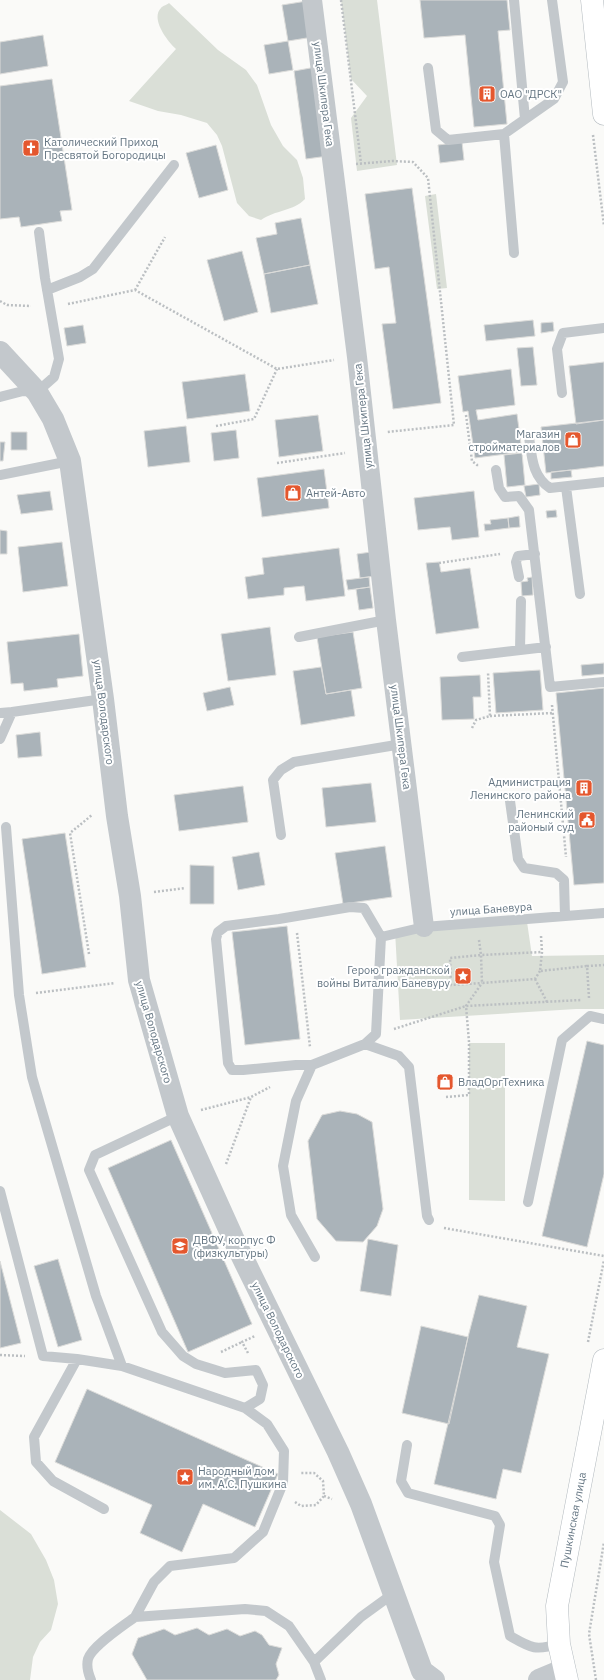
<svg xmlns="http://www.w3.org/2000/svg" width="604" height="1680" font-family="'IBM Plex Sans',sans-serif">
	<rect width="100%" height="100%" fill="#fafaf8"/>
	<path fill="#dadfd7" d="M341 0H377L397 165 357 171 351 118 367 96 351 79Z
		M169 3 218 50 246 70 257 85 271 125 283 146 297 160 303 178 305 199C294 211 275 210 261 220L249 216 237 203 222 146 217 135 207 123 181 115 158 111 129 101 176 49C168 42 150 19 161 8 162 6 167 5 169 3Z
		M436 194 447 288 437 289 425 196Z
		M527 922 532 956 604 955V1009H576L400 1020 395 931Z
		M469 1043H505V1201L469 1200Z
		M0 1510 31 1534 46 1560 54 1580 58 1604 51 1630 40 1642 33 1657 30 1680H0Z"/>
	<path fill="#aab3b9" stroke="#dcdcda" d="M420 0H507L510 30 498 31 507 124 474 127 465 35 424 38Z
		M307 1 313 37 288 41 282 5Z
		M43 35 48 66 0 74V42Z
		M288 41 293 70 269 74 264 45Z
		M316 67 328 156 306 159 294 71Z
		M52 79 72 210 60 211 62 221 21 227 19 217 0 219V86Z
		M462 142 464 160 440 163 438 145Z
		M216 145 228 190 199 198 186 153Z
		M412 188 441 403 393 409 382 324 396 323 389 267 375 269 365 194Z
		M301 218 310 265 264 274 256 238 277 234 275 223Z
		M242 251 258 312 224 321 207 260Z
		M310 265 318 304 271 313 264 274Z
		M533 320 535 336 486 341 484 325Z
		M553 322 554 331 541 333V323Z
		M83 325 86 343 67 346 64 328Z
		M533 347 537 385 521 386 517 348Z
		M604 362V420L576 424 569 366Z
		M511 369 515 405 476 410 478 420 517 414 522 452 475 458 468 411 463 412 458 376Z
		M245 374 250 411 187 419 182 382Z
		M318 415 323 451 279 457 275 420Z
		M604 420V466L546 473 541 427Z
		M186 426 190 462 148 467 144 431Z
		M236 430 239 458 214 461 211 433Z
		M11 432H27V450H11Z
		M0 442H5L3 461H0Z
		M522 453 525 485 507 487 504 455Z
		M324 469 329 508 262 517 257 478Z
		M571 470 572 477 551 479V472Z
		M539 484 540 495 526 497 524 486Z
		M50 491 53 510 21 514 17 495Z
		M474 491 479 537 452 540 450 527 418 530 414 498Z
		M556 510 557 517 547 518 546 511Z
		M519 516 520 527 509 528 508 518Z
		M508 518 509 528 485 531 484 524H491L490 520Z
		M0 530 7 531V554H0Z
		M62 542 68 586 23 592 18 547Z
		M339 548 345 596 306 601 304 586 284 588V595L248 599 245 577 264 574 262 558Z
		M371 552 375 576 360 578 357 554Z
		M439 562 441 572 470 568 479 628 436 634 426 563Z
		M369 577 370 587 348 590 346 580Z
		M532 577 533 595 522 596 521 582 528 581 527 578Z
		M370 587 373 608 359 610 356 589Z
		M270 627 276 675 228 681 221 634Z
		M353 632 362 688 326 694 317 637Z
		M79 634 83 676 57 679 58 687 24 691 23 683 11 684 7 642Z
		M604 663V674L582 676 581 665Z
		M321 667 326 694 351 690 355 716 301 725 293 671Z
		M540 670 543 710 496 713 493 673Z
		M480 675 481 697H473L474 719 442 720 440 677Z
		M230 687 234 705 207 711 203 693Z
		M604 688V883L574 885 556 693Z
		M40 732 42 756 18 758 16 735Z
		M371 783 376 822 326 827 322 788Z
		M243 786 248 822 179 831 174 795Z
		M65 833 86 967 42 974 22 839Z
		M385 846 392 897 343 904 335 853Z
		M259 852 265 885 238 890 232 857Z
		M190 865 214 866V904H190Z
		M287 926 300 1039 245 1045 232 932Z
		M587 1041 604 1045V1174L587 1247 542 1236Z
		M340 1111 357 1114 372 1122 383 1209 377 1226 363 1242 336 1241 317 1219 308 1141 322 1115Z
		M171 1140 252 1324 188 1352 108 1168Z
		M368 1239 398 1245 391 1296 360 1291Z
		M58 1259 82 1340 58 1347 34 1266Z
		M0 1261 21 1343 0 1348Z
		M479 1295 527 1306 517 1347 549 1354 521 1473 503 1469 496 1499 434 1484 468 1337Z
		M421 1326 468 1337 449 1424 402 1413Z
		M87 1389 278 1474 255 1527 203 1504 182 1552 140 1533 152 1505 55 1462Z
		M197 1628 209 1635 227 1629 240 1636 255 1631 262 1635 269 1645 282 1648 276 1664 279 1675 276 1680H147L132 1654 138 1638 164 1629 175 1635Z"/>
	<g fill="none" stroke-linecap="round" stroke-linejoin="round">
		<g stroke="#b3babf" stroke-width="23">
			<path id="secondary" d="M592 0 604 114
				M567 1680 559 1644 557 1606 604 1360"/>
		</g>
		<path stroke="#bbbfc2" stroke-width="2.5" stroke-dasharray="2 2" stroke-linecap="butt" d="M341 0 361 163
			M593 135 604 226
			M356 164 392 161 413 162 428 178 454 425 387 432
			M135 290 165 237
			M0 301 7 305 31 306
			M68 304 135 290 277 369 334 360
			M466 415 472 461 477 465H480
			M216 426 254 419 277 369
			M277 463 345 453
			M439 563 500 554
			M552 705 566 857
			M490 716 553 713
			M472 728 476 720 490 716 488 672
			M154 892 185 888
			M297 933 310 1047
			M541 936 542 952 540 971 587 966
			M479 940 481 955 450 958 451 985 482 983
			M89 954 70 833 92 815
			M540 971 535 979 482 983 481 955 542 952
			M535 979 547 1002
			M36 993 115 983
			M589 998 587 966 604 965
			M394 1029 466 1006 581 1000
			M446 1097 469 1095V1042L466 1006 482 983
			M201 1110 251 1097 270 1087
			M226 1164 251 1097
			M444 1228 604 1256
			M588 1342 604 1260
			M221 1352 242 1342
			M248 1353 242 1342 255 1336
			M0 1355 25 1356
			M324 1496 332 1499
			M295 1502 301 1506 316 1505 324 1496 323 1481 314 1473H300
			M596 1680 589 1634 604 1542"/>
		<path stroke="#c3c8cc" stroke-width="10" d="M514 0 525 119
			M428 68 436 130 448 140 504 134
			M514 253 504 134 554 99 563 82 552 0
			M47 290 80 277 93 269 174 165
			M562 393 557 349 563 333 604 328
			M0 397 23 391 37 392 54 377 59 359 45 278 39 232
			M529 437C532 457 532 476 550 488L604 482
			M496 470 499 488 505 497 519 496 529 510 550 687 604 682
			M0 475 70 461
			M566 487 580 594
			M519 577 516 562 518 556 535 554
			M299 637 386 620
			M520 650 521 601
			M462 657 546 647
			M0 713 12 712
			M0 739 12 712 103 699
			M510 801 518 859 524 868 556 873 564 880 565 916
			M6 827 19 995 32 1077 96 1296 122 1366
			M281 835 273 780 281 770 294 762 402 744
			M350 907 364 908 381 937 376 1034 365 1044 312 1065H296L243 1070H232L228 1063 216 939 218 932 226 926 279 919Z
			M381 937 424 927 604 913
			M365 1044 399 1056 409 1067 427 1216 429 1220
			M312 1065 296 1101 283 1166 291 1215 315 1257
			M0 1191 43 1356 77 1359 122 1366 245 1408 260 1399 263 1385 256 1370 225 1373 196 1364 183 1356 162 1332 89 1170 95 1155 178 1116
			M528 1202 562 1040 590 1016 604 1019
			M77 1359 34 1437 36 1462 53 1481 104 1509
			M245 1408 267 1424 284 1451 283 1483 263 1532 234 1558 170 1566 154 1582 135 1617 245 1609 266 1611 289 1626 314 1662 361 1617 394 1593
			M407 1445 401 1481 408 1493 495 1516 500 1525 494 1562 510 1636C531 1648 535 1651 559 1644
			M314 1662 321 1680
			M91 1680C88 1673 86 1667 88 1659 92 1646 123 1626 135 1617"/>
		<path stroke="#c3c8cc" stroke-width="20" d="M312 0 357 357 386 620 424 927"/>
		<path stroke="#c3c8cc" stroke-width="22" d="M0 352 37 392 53 419 70 461 103 699 117 816 130 896 139 980 178 1116 233 1238 338 1452 361 1504 422 1671 434 1680
			M539 1680 563 1670"/>
		<use href="#secondary" stroke="#fff" stroke-width="22"/>
	</g>
	<defs>
		<g id="building-square" transform="scale(0.9)"><rect x="-9" y="-9" width="18" height="18" rx="4" fill="#e4572e" stroke="#fff"/><path d="M-4-6H4V6H1V3H-1V6H-4ZM-2.5-4.3h1.7v1.8h-1.7ZM.8-4.3h1.7v1.8H.8ZM-2.5-1h1.7V.8h-1.7ZM.8-1h1.7V.8H.8Z" fill="#fff"/></g>
		<g id="church-square" transform="scale(0.9)"><rect x="-9" y="-9" width="18" height="18" rx="4" fill="#e4572e" stroke="#fff"/><path d="M-1.2-6h2.4v3.5h3.3v2.4h-3.3V6h-2.4V-.1h-3.3v-2.4h3.3Z" fill="#fff"/></g>
		<g id="shop-square" transform="scale(0.9)"><rect x="-9" y="-9" width="18" height="18" rx="4" fill="#e4572e" stroke="#fff"/><path d="M-5-2.5h2.3a2.7 3.5 0 0 1 5.4 0H5L5.5 6h-11ZM-1.5-2.5h3a1.5 2.3 0 0 0-3 0Z" fill="#fff"/></g>
		<g id="civic-square" transform="scale(0.9)"><rect x="-9" y="-9" width="18" height="18" rx="4" fill="#e4572e" stroke="#fff"/><path d="M-.6-6.5H3V-4.5H.6V-3L4-1V1h2V6H-6V1h2V-1L-.6-3ZM-1.2 2.5V6h2.4V2.5Z" fill="#fff"/></g>
		<g id="sight-square" transform="scale(0.9)"><rect x="-9" y="-9" width="18" height="18" rx="4" fill="#e4572e" stroke="#fff"/><path d="M0-6L1.8-2.2L6-1.7L2.9 1.2L3.7 5.4L0 3.3L-3.7 5.4L-2.9 1.2L-6-1.7L-1.8-2.2Z" fill="#fff"/></g>
		<g id="university-square" transform="scale(0.9)"><rect x="-9" y="-9" width="18" height="18" rx="4" fill="#e4572e" stroke="#fff"/><path d="M0-5L7-2L0 1L-7-2ZM-4 1L0 2.5L4 1V4Q0 6-4 4Z" fill="#fff"/></g>
	</defs>
	<g fill-rule="evenodd">
		<use href="#building-square" x="487" y="94"/>
		<use href="#church-square" x="31" y="148"/>
		<use href="#shop-square" x="573" y="440"/>
		<use href="#shop-square" x="293" y="493"/>
		<use href="#building-square" x="584" y="788"/>
		<use href="#civic-square" x="587" y="820"/>
		<use href="#sight-square" x="463" y="976"/>
		<use href="#shop-square" x="445" y="1082"/>
		<use href="#university-square" x="180" y="1246"/>
		<use href="#sight-square" x="185" y="1477"/>
	</g>
	<g text-anchor="middle" dominant-baseline="central" stroke-width="4" stroke-linejoin="round" paint-order="stroke">
		<g font-size="11" fill="#657683" stroke="#fff">
			<text transform="translate(324 94) rotate(83)">улица Шкипера Гека</text>
			<text transform="translate(363 416) rotate(-96)">улица Шкипера Гека</text>
			<text transform="translate(104 712) rotate(83)">улица Володарского</text>
			<text transform="translate(401 737) rotate(83)">улица Шкипера Гека</text>
			<text transform="translate(491 909) rotate(-4)">улица Баневура</text>
			<text transform="translate(154 1032) rotate(74)">улица Володарского</text>
			<text transform="translate(278 1330) rotate(64)">улица Володарского</text>
			<text transform="translate(573 1520) rotate(-79)">Пушкинская улица</text>
		</g>
		<g font-size="11" fill="#657683" stroke="#fff" text-anchor="start">
			<text x="500" y="94">ОАО "ДРСК"</text>
			<text x="44" y="142">Католический Приход<tspan x="44" dy="13">Пресвятой Богородицы</tspan></text>
			<text x="560" y="434" text-anchor="end">Магазин<tspan x="560" dy="13">стройматериалов</tspan></text>
			<text x="306" y="493">Антей-Авто</text>
			<text x="571" y="782" text-anchor="end">Администрация<tspan x="571" dy="13">Ленинского района</tspan></text>
			<text x="574" y="814" text-anchor="end">Ленинский<tspan x="574" dy="13">районый суд</tspan></text>
			<text x="450" y="970" text-anchor="end">Герою гражданской<tspan x="450" dy="13">войны Виталию Баневуру</tspan></text>
			<text x="458" y="1082">ВладОргТехника</text>
			<text x="193" y="1240">ДВФУ, корпус Ф<tspan x="193" dy="13">(физкультуры)</tspan></text>
			<text x="198" y="1471">Народный дом<tspan x="198" dy="13">им. А.С. Пушкина</tspan></text>
		</g>
	</g>
</svg>
